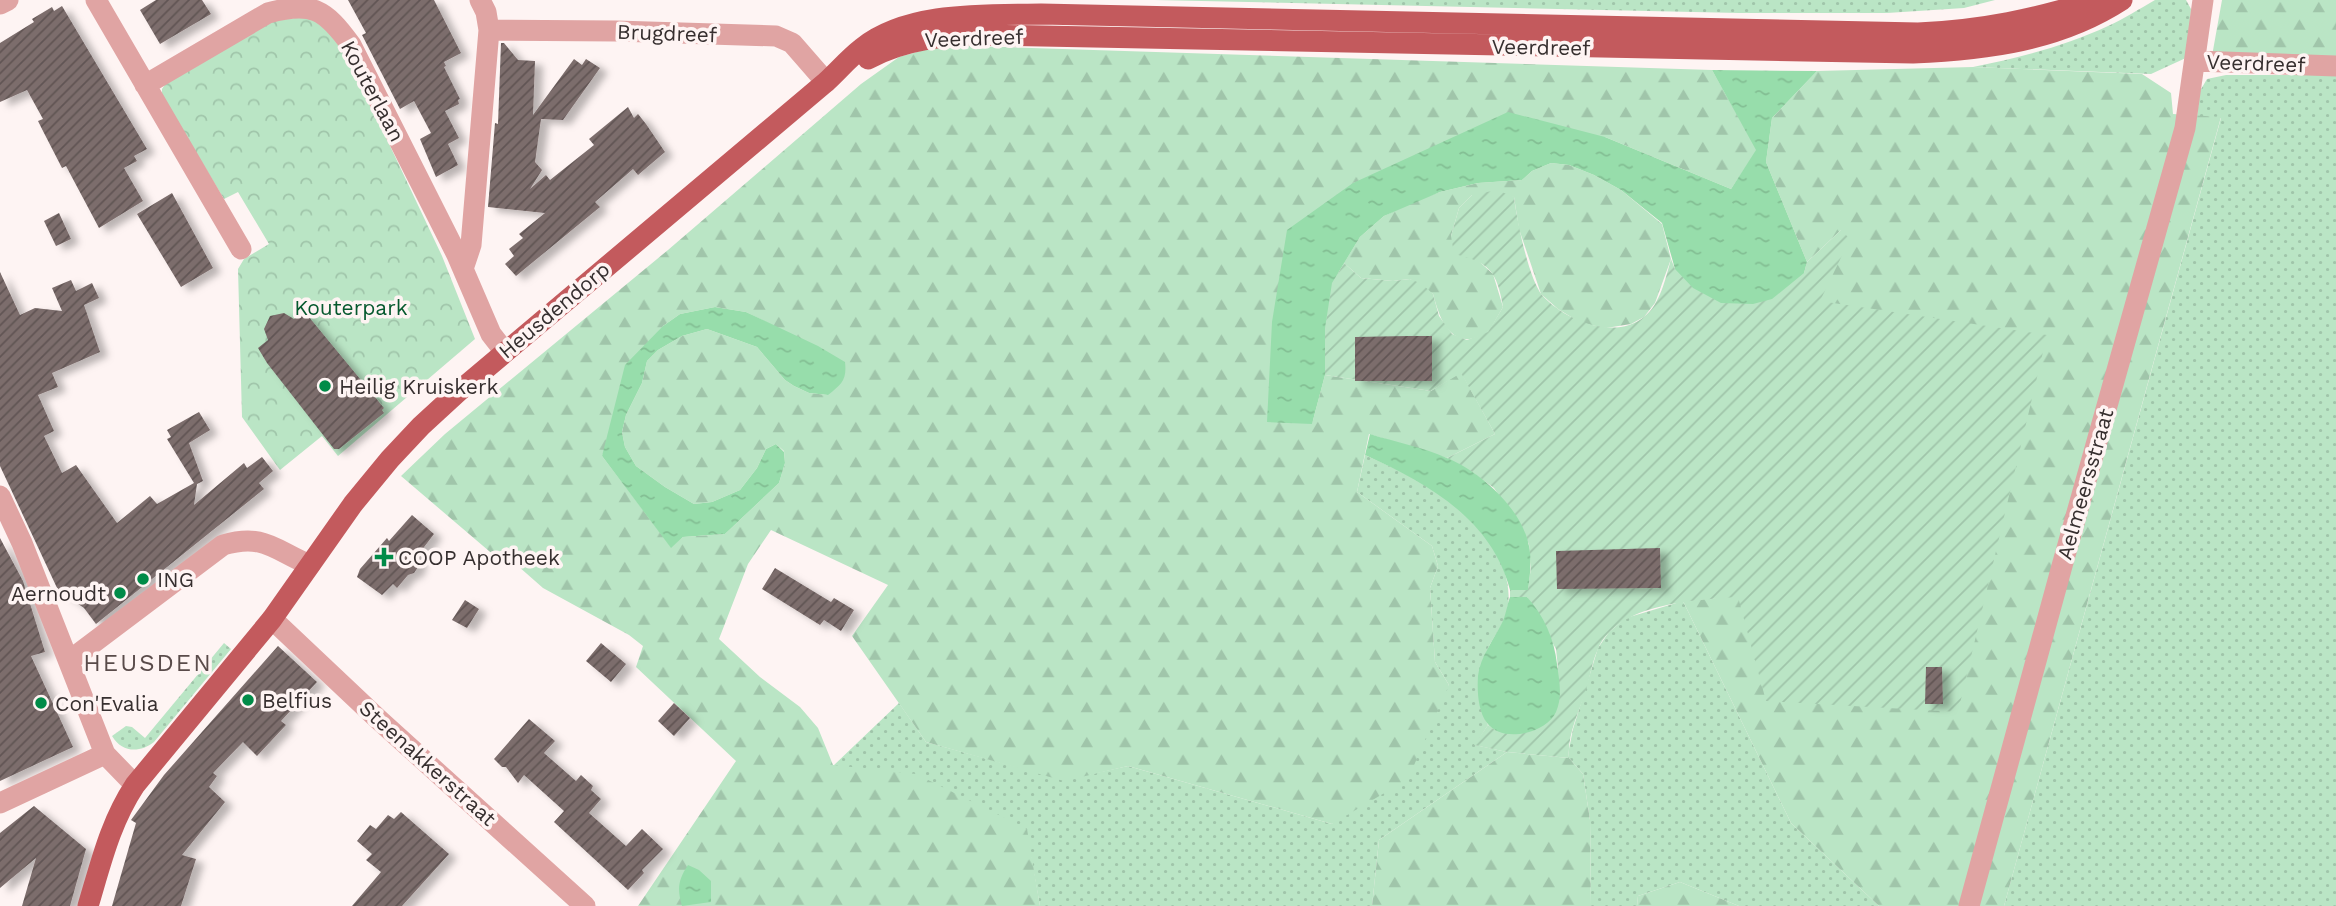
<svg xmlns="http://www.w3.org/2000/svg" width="2336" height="906" font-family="'Work Sans',sans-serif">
	<defs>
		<pattern id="grass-dots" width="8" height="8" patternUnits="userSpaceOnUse" patternTransform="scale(1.75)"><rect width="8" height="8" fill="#bae5c5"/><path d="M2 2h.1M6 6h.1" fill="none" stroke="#a0c5aa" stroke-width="1.8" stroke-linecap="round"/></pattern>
		<pattern id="forest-firs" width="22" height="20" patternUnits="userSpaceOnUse" patternTransform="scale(1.75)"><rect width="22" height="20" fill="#bae5c5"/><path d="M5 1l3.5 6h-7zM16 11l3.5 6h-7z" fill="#a0c5aa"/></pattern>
		<pattern id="park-crowns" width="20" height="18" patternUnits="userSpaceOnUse" patternTransform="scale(1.75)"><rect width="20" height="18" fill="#bae5c5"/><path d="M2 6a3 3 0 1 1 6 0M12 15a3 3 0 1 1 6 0" fill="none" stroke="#a0c5aa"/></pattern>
		<pattern id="garden-furrows" width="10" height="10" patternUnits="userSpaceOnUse" patternTransform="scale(1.75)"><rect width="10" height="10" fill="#bae5c5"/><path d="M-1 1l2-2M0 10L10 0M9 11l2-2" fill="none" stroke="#a0c5aa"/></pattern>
		<pattern id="water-ripples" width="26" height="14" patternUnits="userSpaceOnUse" patternTransform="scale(1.75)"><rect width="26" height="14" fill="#97ddab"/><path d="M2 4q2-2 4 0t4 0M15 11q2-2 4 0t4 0" fill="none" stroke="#83be93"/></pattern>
		<pattern id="building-hatch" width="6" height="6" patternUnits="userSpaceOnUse" patternTransform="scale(1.75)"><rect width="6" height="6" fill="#7c6d6c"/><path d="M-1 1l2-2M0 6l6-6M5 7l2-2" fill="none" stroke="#615554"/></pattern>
		<filter id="shadow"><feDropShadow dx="8" dy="4.5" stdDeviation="3.5" flood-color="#0004"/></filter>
	</defs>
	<rect width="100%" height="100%" fill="#fef4f3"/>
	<path fill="url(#grass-dots)" d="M1154 0H1995L1964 8 1887 13H1739Z
		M2155 0H2186L2191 9 2188 57 2151 74 1973 67C2019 58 2065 46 2108 26 2124 19 2139 9 2155 0Z
		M2226 75H2336V906H2004L2221 118 2197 116 2200 91 2207 79Z
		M1365 455C1394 468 1425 482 1450 501 1484 528 1522 575 1504 620 1500 629 1493 638 1488 648 1476 673 1475 699 1488 725L1475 745 1507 752 1379 840 1372 906H1040L1026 829 833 766 899 703 926 742 1064 780 1128 766 1332 824 1449 685 1435 662 1430 588 1438 566 1432 546 1357 492Z
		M1683 601 1791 823 1879 906H1739L1680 882 1638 896 1637 906H1591L1590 820 1583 774 1569 758V749L1573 729 1598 648 1609 632 1626 618Z
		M224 643 231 649 154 742C140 753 122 753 112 736L126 726 132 727 145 738Z"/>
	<path fill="url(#forest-firs)" fill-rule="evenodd" d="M2222 0H2336V58L2212 56Z
		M942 45 1712 70 1757 150 1731 189 1605 137 1353 183 1312 424 1325 375 1431 391 1461 372 1495 434 1447 458 1369 434 1357 492 1432 546 1438 566 1430 588 1435 662 1449 685 1408 779 1332 824 1128 766 1064 781 926 742 852 636 888 585 771 530 748 564 719 639 760 677 800 707 818 728 833 765 916 774 1027 829 1040 906H638L736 761 636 667 643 646 629 635 543 588 501 551 496 557 401 476 445 434 668 250 861 84 899 57ZM715 307 746 312 774 326 828 395 809 393 794 386 785 380 757 347 707 329 682 336 658 350 647 361 642 383 626 415 622 432 625 447 636 466 665 487 694 504 712 502 740 490 757 468 766 449 776 444 784 451 785 463 779 483 725 534 683 537 671 547 602 456 663 326 680 314Z
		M1973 67 2142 74 2171 93 2173 114 2221 117 2004 906H1879L1791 823 1683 601 1738 596 1819 301 1841 230 1807 262 1766 162 1772 118 1817 71Z
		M1551 163 1569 165 1594 175 1621 190 1662 224 1671 259 1655 303 1644 317 1631 324 1606 328 1581 323 1558 309 1541 294 1519 229 1514 197 1472 195 1459 208 1451 236 1493 274 1503 307 1488 333C1481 335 1472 340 1465 339 1444 336 1438 311 1433 294L1410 279 1393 281 1361 278 1344 263 1360 237 1384 216 1415 201 1440 192 1478 183 1522 180 1532 171Z
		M1507 752 1569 758 1583 774 1590 820 1591 906H1372L1379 840Z
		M1680 882 1739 906H1637L1638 896Z"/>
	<path fill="url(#park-crowns)" d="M311 16 341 42 442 256 475 339 338 456 322 436 280 470 242 417 238 269 244 259 269 244 238 192 224 199 162 96V89L166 83 271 21Z"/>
	<path fill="url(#garden-furrows)" d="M1497 190 1514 197C1517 220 1528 277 1542 295 1564 320 1615 341 1644 317 1660 305 1666 277 1671 259L1675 269 1804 273 1807 262 1841 230 1850 239 1820 301 2047 335 1958 712 1766 701 1738 597C1694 600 1618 603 1598 649 1592 662 1590 677 1586 690 1579 712 1567 735 1569 758L1507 752 1474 745 1488 725 1495 730 1558 668 1556 649 1527 597H1510V590L1528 589 1531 567 1529 544 1521 528 1494 488 1472 472 1447 458 1495 434 1461 373 1431 391 1325 375V328L1332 283 1344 263 1361 278 1393 281 1410 279 1422 284 1433 294 1439 316 1452 334 1467 340 1488 332 1503 307C1497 271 1489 262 1454 254L1451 236 1459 208 1472 195Z"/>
	<path fill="url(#water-ripples)" d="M1712 70 1817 71 1772 118 1766 162 1807 262 1804 273 1772 299 1753 304 1721 303 1693 288 1675 269 1662 223 1621 190 1594 175 1569 165 1551 163 1532 171 1522 180 1478 183 1440 192 1384 216 1360 237 1332 283 1325 328V375L1312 424 1267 422 1272 322 1287 230 1353 183 1508 112 1605 137 1731 189 1756 150Z
		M715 307 746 312 818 346 845 362C847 380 842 384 828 395L809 393 794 386 785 380 757 347 707 329 682 336 658 350 647 361 642 383 626 415 622 432 625 447 636 466 665 487 694 504 712 502 740 490 757 468 766 449 776 444 784 452 785 463 779 483 725 534 683 537 671 548 602 456 625 365 663 326 680 314Z
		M1370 434C1395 442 1423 447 1447 458 1481 472 1522 509 1529 546 1532 561 1530 575 1528 590H1510C1492 519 1427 483 1365 455Z
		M1510 597H1527C1544 616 1554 638 1557 664 1559 680 1563 696 1556 712 1547 733 1502 744 1487 723 1478 711 1477 691 1478 676 1480 657 1494 639 1502 623 1506 615 1507 605 1510 597Z
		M688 865 699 870 711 881V902L682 906C677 889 678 880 688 865Z"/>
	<path fill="url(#building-hatch)" filter="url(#shadow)" d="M156 0H202L211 14 160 44 140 10Z
		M348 0H434L461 53 444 62 446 66 444 67 460 99 458 100 459 104 445 111 459 138 448 144 458 165 436 177 420 139 431 133 414 101 400 109 362 35 366 33Z
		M62 6 147 149 134 156 137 161 124 168 143 201 99 228 66 166 62 168 44 133 38 121 43 119 27 90 0 102V43L34 22 32 19 52 7 54 11Z
		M501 43H504L518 60 535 61 533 115 574 59 582 65 586 59 600 68 563 120 541 119 535 162 542 170 530 189 546 175 550 180 594 145 589 139 628 107 634 118 638 114 646 124 665 152 638 175 633 169 595 202 600 207 516 276 505 264 514 256 509 249 523 238 519 234 545 213 488 207 495 123 498 124Z
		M172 193 213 268 181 287 137 214Z
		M59 213 71 239 56 246 44 221Z
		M0 272 20 315 35 308 62 311 52 288 71 280 76 291 92 283 99 298 84 305 100 352 52 373 58 387 38 395 54 431 44 436 62 473 76 465 117 523 150 496 157 504 194 483 167 439 171 437 167 430 199 412 210 430 189 443 203 481 197 484 194 505 244 463 247 468 262 457 273 471 259 483 264 489 96 624 84 608 58 590 0 466Z
		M304 311 384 408 382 410 384 413 339 449H334L267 363 258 348 268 340 264 329 270 316 284 313 294 319Z
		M1409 336H1432V381H1355V337Z
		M412 515 434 534 418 555V567L414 573 408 575 397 588 393 584 382 595 357 577 360 569 387 538 389 541Z
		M0 538 23 581 45 652 31 656 73 747 0 781Z
		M1660 548 1661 588 1557 589 1556 551Z
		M775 568 831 602 834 598 854 610 841 631 824 620 820 625 762 589Z
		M465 600 479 609 467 628 452 620Z
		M601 643 626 664 611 682 586 661Z
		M278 646 317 682 281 721 286 725 257 756 243 742 213 773 217 776 209 787 225 802 182 855 196 859 181 906H112L136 823 131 820 164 775Z
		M1926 667H1942L1943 704H1925Z
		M674 703 690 718 674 736 658 721Z
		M529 719 555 741 544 753 576 781 581 775 593 786 591 790 601 799 589 813 626 846 642 829 663 849 642 870 644 873 628 890 554 822 564 811 524 775 518 783 506 767H502L494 759Z
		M34 806 86 849 70 906H22L36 858 0 888V833Z
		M401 812 449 854 402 906H352L381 872 366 860 372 854 357 841 370 825 376 829 388 815 394 819Z"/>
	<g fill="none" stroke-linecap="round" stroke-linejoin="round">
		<path stroke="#e0a4a3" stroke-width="21" d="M96 0 241 249
			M0 4 8 0
			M489 30 616 31 776 36 792 43 826 82
			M2196 61 2336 66
			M145 85 268 13C312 1 325 9 351 45L457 255 491 334 505 352
			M463 269 471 245 489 30 486 12 480 0
			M0 496 22 543 105 754 135 785
			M272 619 378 719 585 906
			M69 661 223 545C264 533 274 550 310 565
			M0 803 105 754
			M1969 906 2062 566 2185 128 2203 0"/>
		<path stroke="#c35a5d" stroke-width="21" d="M868 59C905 39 942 36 984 35L1913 53C1986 50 2059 41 2122 0
			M88 906C101 863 110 823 135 785L272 619 353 504 390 459 421 426 458 392 826 82C838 71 849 58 862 48 908 11 985 15 1041 14L1918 33C1983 30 2035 19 2096 0"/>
	</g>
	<g fill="#008b48" stroke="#fef4f3" stroke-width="2.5">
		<circle cx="325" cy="386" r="7"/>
		<path d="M380.5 546.5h7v7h7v7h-7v7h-7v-7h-7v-7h7z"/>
		<circle cx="143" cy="579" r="7"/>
		<circle cx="120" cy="593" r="7"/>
		<circle cx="248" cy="700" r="7"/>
		<circle cx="41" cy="703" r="7"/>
	</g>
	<g text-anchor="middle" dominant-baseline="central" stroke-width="7" stroke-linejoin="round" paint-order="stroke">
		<g font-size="21" fill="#362f2f" stroke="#fef4f3">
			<text transform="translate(667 33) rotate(2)">Brugdreef</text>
			<text transform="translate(974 38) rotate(-2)">Veerdreef</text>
			<text transform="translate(1541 47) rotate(1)">Veerdreef</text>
			<text transform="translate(2256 63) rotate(2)">Veerdreef</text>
			<text transform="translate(373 91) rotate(62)">Kouterlaan</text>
			<text transform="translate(554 310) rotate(-40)">Heusdendorp</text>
			<text transform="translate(2085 484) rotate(-74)">Aelmeersstraat</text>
			<text transform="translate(428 763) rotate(42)">Steenakkerstraat</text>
		</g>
		<g font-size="21" fill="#06592e" stroke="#fef4f3">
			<text x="351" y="307">Kouterpark</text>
		</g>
		<g font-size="21" fill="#362f2f" stroke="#fef4f3" text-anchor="start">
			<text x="339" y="386">Heilig Kruiskerk</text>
			<text x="398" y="557">COOP Apotheek</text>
			<text x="157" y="579">ING</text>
			<text x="106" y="593" text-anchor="end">Aernoudt</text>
			<text x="262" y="700">Belfius</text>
			<text x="55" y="703">Con'Evalia</text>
		</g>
		<g font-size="24" letter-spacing="2" fill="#594b4a" stroke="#fef4f3">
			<text x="148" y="663">HEUSDEN</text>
		</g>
	</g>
</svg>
